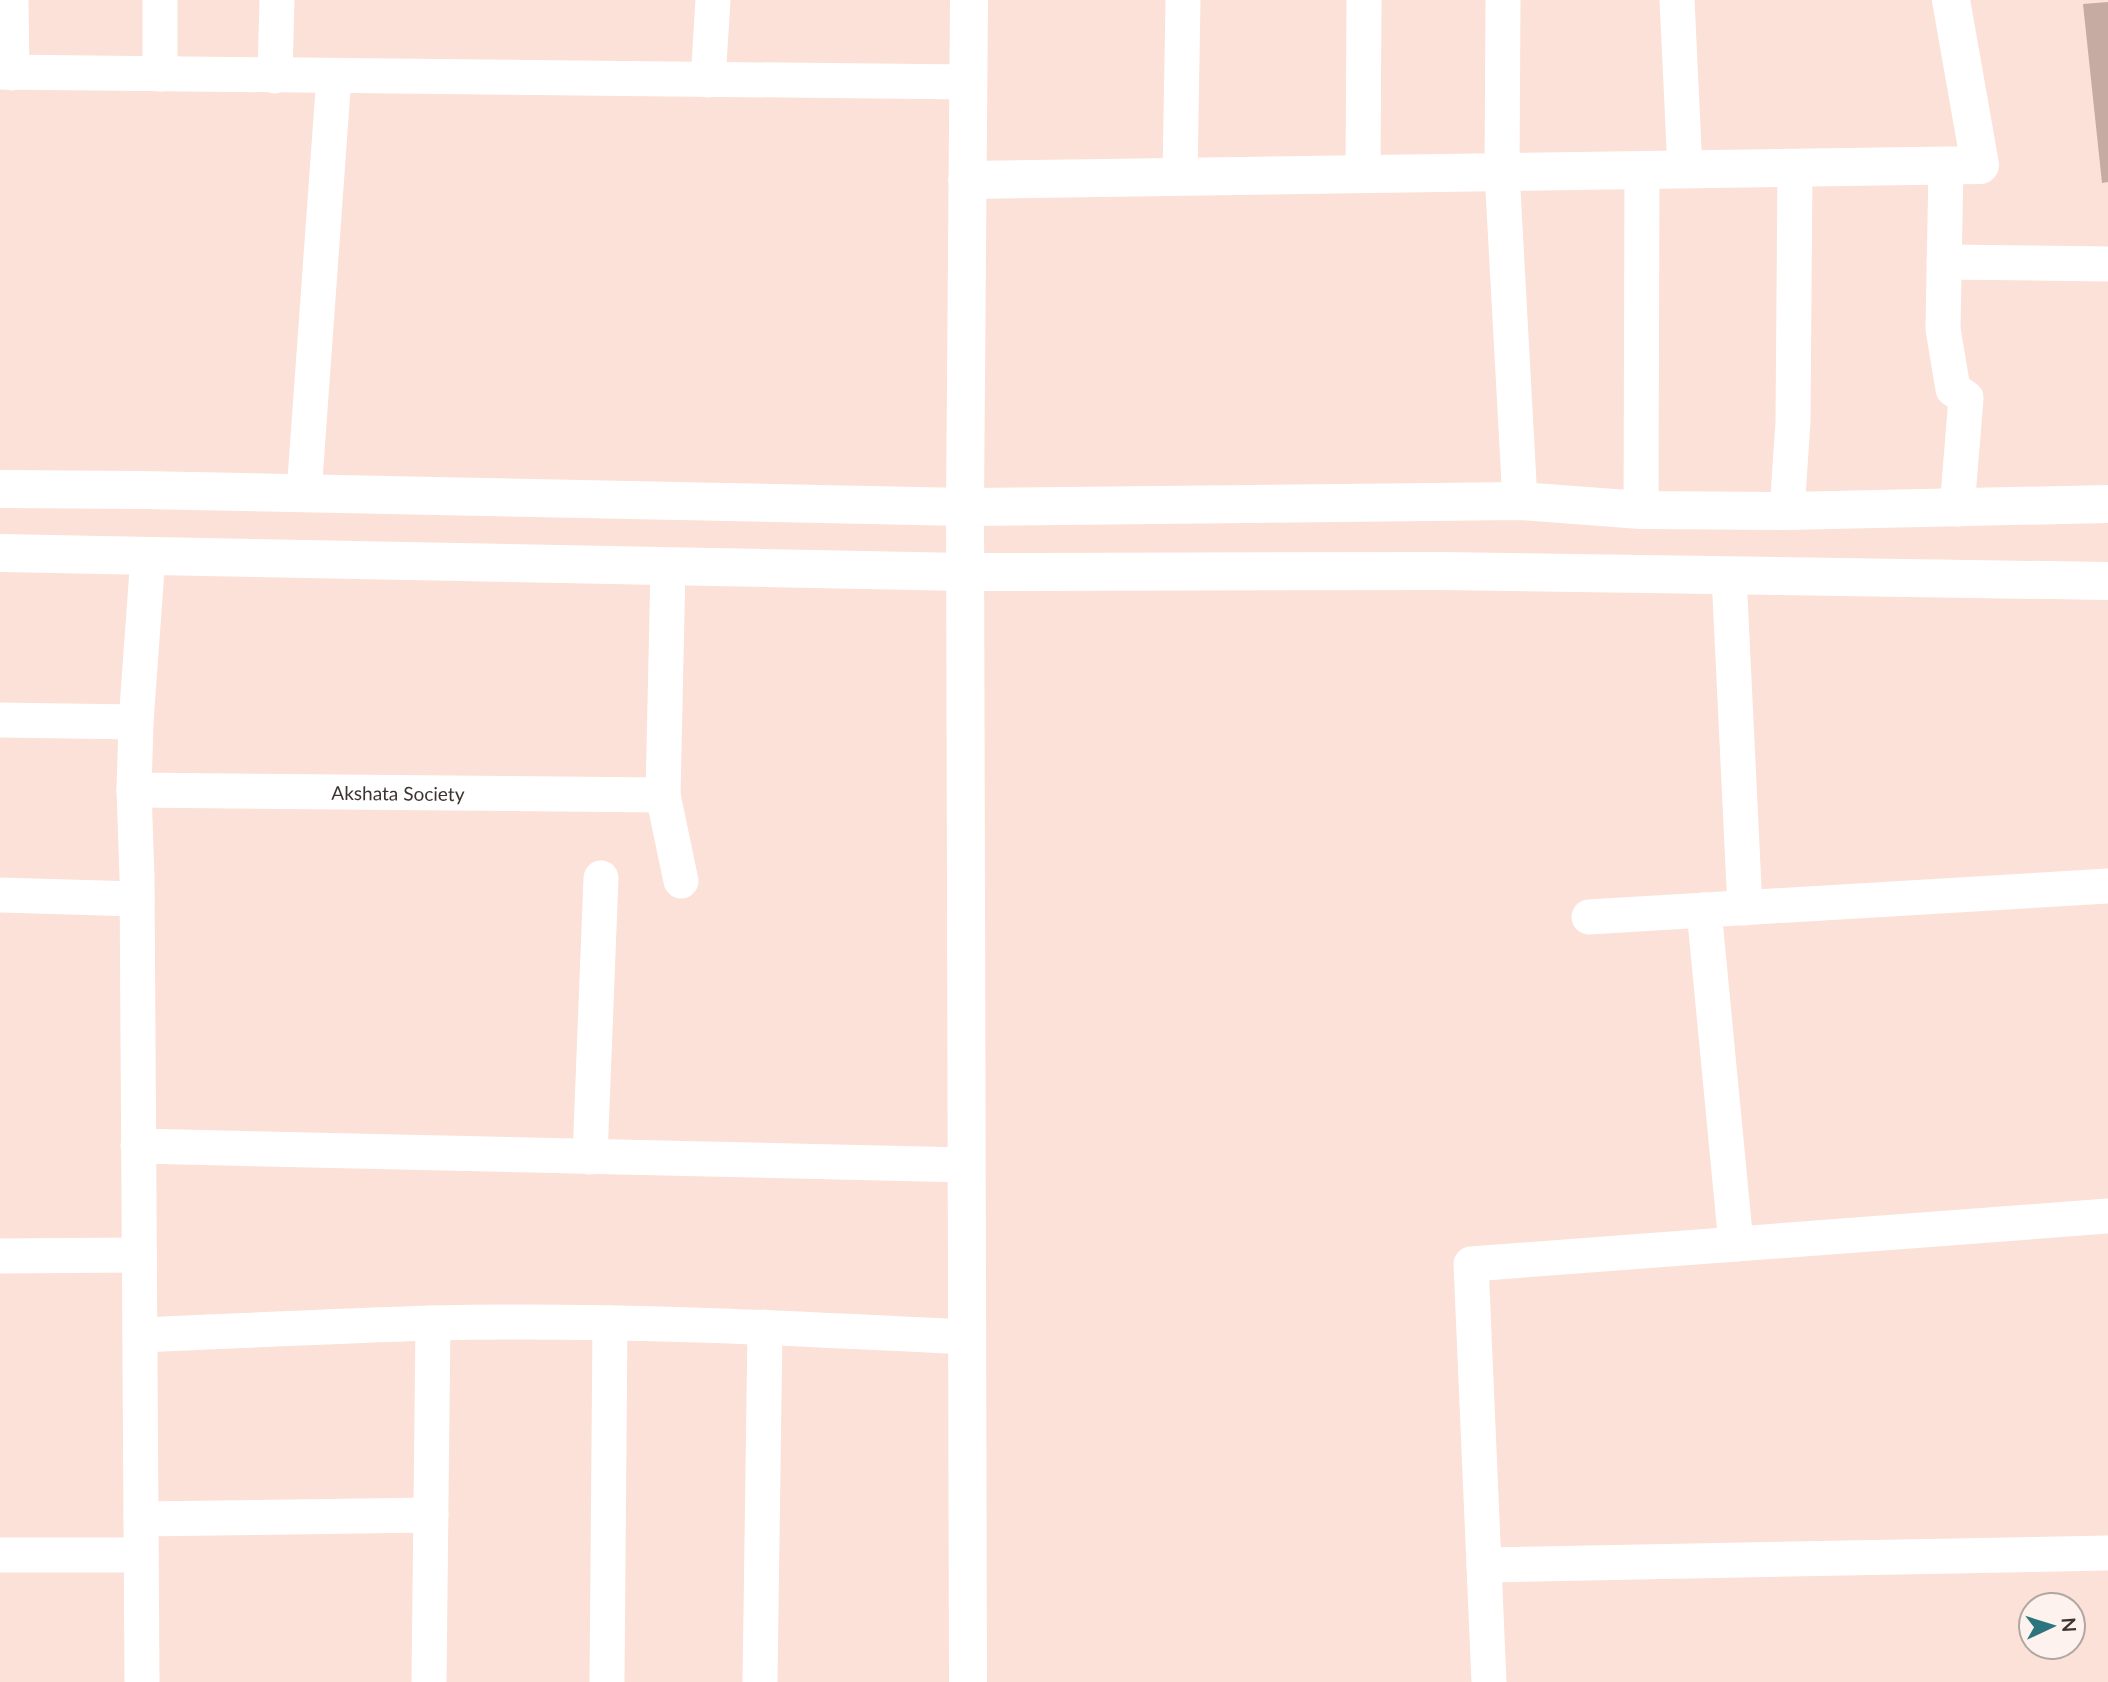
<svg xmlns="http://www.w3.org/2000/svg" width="2108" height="1682" font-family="Lato,sans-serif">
	<rect width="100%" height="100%" fill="#fbe1d7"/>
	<path fill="#c5aba2" d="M2108 2V182L2102 183 2083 4Z"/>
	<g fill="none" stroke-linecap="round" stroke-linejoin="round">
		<g stroke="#fff" stroke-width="35">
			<path d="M11 0 12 73"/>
			<path d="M160 0V74"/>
			<path d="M1503 0 1502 172 1520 501"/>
			<path d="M1677 0 1685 169"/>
			<path d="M0 72 969 82"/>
			<path d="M275 76 277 0"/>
			<path d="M708 80 713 0"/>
			<path d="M1946 165 1943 329 1953 389 1966 398 1957 509"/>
			<path d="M1363 174 1364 0"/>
			<path d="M1180 176 1183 0"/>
			<path d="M1944 262 2108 264"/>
			<path d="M304 493 334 76"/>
			<path d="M1641 510 1642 169"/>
			<path d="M1787 511 1793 422 1795 167"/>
			<path d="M668 567 663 795 681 881"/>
			<path d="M1729 575 1745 908"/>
			<path d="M0 720 136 722"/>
			<path id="s1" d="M134 790 663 795"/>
			<path d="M0 895 137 899"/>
			<path d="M1704 910 1736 1244"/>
			<path d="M1589 917 2108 886"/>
			<path d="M138 1146 967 1165"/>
			<path d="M590 1157 601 878"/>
			<path d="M0 1256 139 1255"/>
			<path d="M140 1335C237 1331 334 1326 431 1323 610 1319 789 1328 967 1337"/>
			<path d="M141 1519 431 1515"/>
			<path d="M0 1555H141"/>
			<path d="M1484 1565 2108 1553"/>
			<path d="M142 1682 137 877 134 790 136 722 148 556"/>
			<path d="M429 1682 433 1323"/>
			<path d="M607 1682 610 1323"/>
			<path d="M760 1682 765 1327"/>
			<path d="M1489 1682 1471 1264 2108 1216"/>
		</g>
		<path stroke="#fff" stroke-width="38" d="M967 180 1980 165 1951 0
			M0 489 142 490 965 507 1520 501 1641 510 1787 511 2108 504
			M0 553 965 572 1443 571 2108 581
			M968 1682 965 507 969 0"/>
	</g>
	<g text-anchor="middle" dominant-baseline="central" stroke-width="7" stroke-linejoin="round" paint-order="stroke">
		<g font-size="19" fill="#3d332f" stroke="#fdf2ee">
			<text stroke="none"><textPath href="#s1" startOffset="264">Akshata Society</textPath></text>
		</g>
	</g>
	<g transform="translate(2052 1626) rotate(86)"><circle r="33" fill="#fdf2ee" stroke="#b0a6a2" stroke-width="2"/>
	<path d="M0-5L12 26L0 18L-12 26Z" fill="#2c757c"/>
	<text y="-10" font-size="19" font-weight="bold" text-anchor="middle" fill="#3d332f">N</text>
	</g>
</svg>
